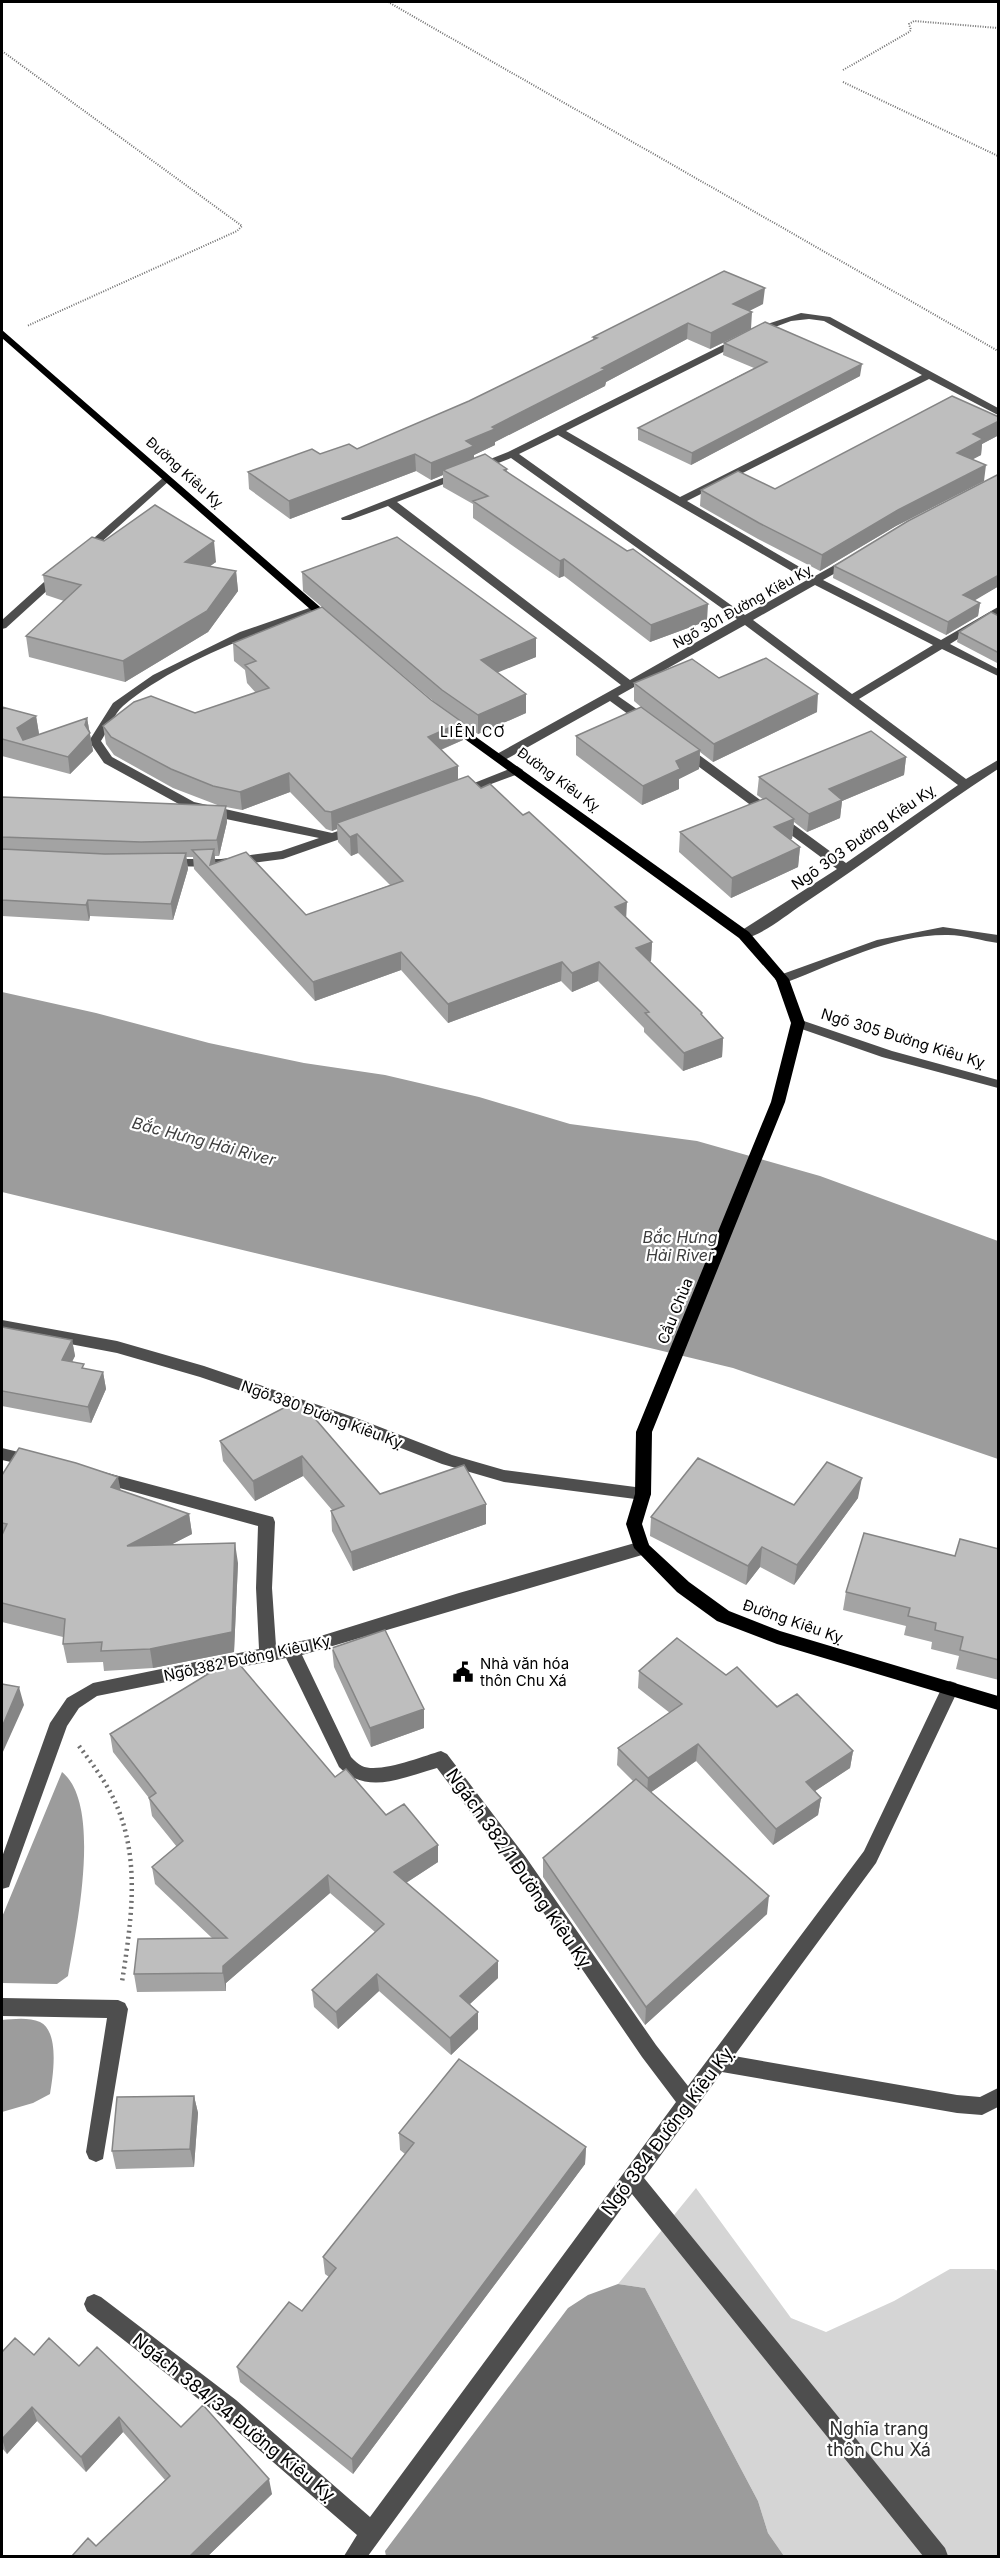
<svg xmlns="http://www.w3.org/2000/svg" width="1000" height="2558" font-family="Inter,sans-serif">
	<rect width="100%" height="100%" fill="#fff"/>
	<path fill="#d5d5d5" d="M696 2188 791 2318 826 2332 894 2301 950 2269H994L998 2271V2556H784L768 2533 758 2501 645 2288 618 2284Z"/>
	<path fill="#9c9c9c" d="M2 992 96 1013 209 1043 304 1063 385 1075 479 1097 570 1124 697 1141 820 1176 998 1241V1459L733 1368 2 1192Z
		M62 1772C103 1805 76 1930 68 1976L57 1984 2 1983V1917Z
		M2 2020C13 2019 29 2017 40 2022 60 2032 53 2076 50 2094L33 2103 2 2112Z
		M618 2284 645 2288 758 2501 768 2533 784 2556H386L385 2551 568 2308 588 2295Z"/>
	<g fill="none" stroke-linecap="round" stroke-linejoin="round">
		<path stroke="#707070" stroke-width="2" stroke-dasharray="1 1.5" stroke-linecap="butt" d="M388 2 998 351
			M2 51 242 226 237 231 27 326
			M843 70 909 32 911 30 909 24 914 21 998 28
			M843 82 998 156"/>
		<path stroke="#707070" stroke-width="4.5" stroke-dasharray="2 4" stroke-linecap="butt" d="M79 1746C93 1765 107 1783 116 1804 141 1861 131 1923 122 1982"/>
		<path fill="#4e4e4e" fill-rule="evenodd" d="M801 313 830 317 998 408V415L929 379 687 501 815 576 847 558H855V562L823 580 941 640 998 607V614L950 644 998 669V676L942 649 859 699 966 779 998 760V769C931 812 869 861 803 904 785 916 764 934 744 939L737 935 739 932 837 869 679 752V746H687L846 863 958 785 745 625 618 696 651 719V725H643L610 701 503 761H495V755L621 685 388 506 350 520H342L341 518 508 452 761 326ZM809 319 824 321 922 375 680 497 566 431 767 330 791 321ZM558 435 807 580 745 615 519 454ZM511 458 737 619 630 680 397 502ZM815 585 933 645 852 694 753 620Z
			M165 476 170 479 169 481 87 555H79V551Z
			M58 572 64 575 62 577 6 628 2 629V620L54 573Z
			M315 606 321 609 319 611C257 633 173 663 123 706 114 714 108 730 101 741L112 757 194 802 332 833 356 825 362 829 360 832 283 859 221 867 162 866 160 863 166 859H221L281 851 319 838 226 819 186 808 104 763 89 741 113 703 153 675 240 632Z
			M517 766 523 770 521 773 464 794 460 795 454 791Z
			M943 927 998 935V943C982 941 965 935 948 935 893 934 837 963 787 982H777L775 979 777 976 877 940Z
			M798 1019 892 1051 998 1080V1088L882 1057 793 1026 791 1023Z
			M2 1320 117 1341 204 1366 359 1419 452 1455 504 1470 643 1488 649 1490 651 1494 649 1498 643 1500 504 1482 442 1464 347 1427 200 1377 117 1353 2 1331Z
			M2 1448 39 1457 41 1461 39 1465 33 1467 2 1460Z
			M100 1471 273 1517 275 1522 272 1588 276 1646 311 1639 459 1593 642 1541 648 1543 650 1548 648 1553 642 1555 302 1655 351 1757C354 1760 358 1764 362 1766 379 1774 423 1756 441 1751L447 1754 525 1856 656 2045 688 2086 864 1851 944 1683 950 1681 956 1683 959 1688 876 1863 734 2056 957 2095 980 2097 998 2088V2107L982 2115 957 2113 722 2072 644 2178 945 2548 948 2556H923L632 2194 368 2556H344L357 2535 220 2416 87 2311 84 2304 87 2297 94 2294 101 2297 236 2400 370 2517 676 2102 642 2057 513 1868 437 1768C404 1777 367 1796 339 1767L286 1658 97 1696 79 1708 67 1726 11 1881 9 1887 2 1889V1857L50 1723 67 1698 93 1683 259 1649 256 1588 258 1526 94 1481 92 1477 94 1473Z
			M2 1998 118 2000 125 2003 128 2009 103 2159 96 2162 89 2159 86 2152 107 2018 2 2016Z"/>
		<path fill="#000" fill-rule="evenodd" d="M2 330 335 620V624H327L2 338Z
			M448 717 749 932 789 979 805 1023 785 1102 652 1432 651 1494 642 1524 649 1545 689 1582 729 1611 780 1631 998 1696V1710L777 1644 717 1621 677 1592 634 1548 626 1524 635 1494 636 1432 771 1102 791 1023 776 980 739 938 444 724 442 721Z"/>
	</g>
	<path fill="#a3a3a3" fill-rule="evenodd" d="M763 304 749 311 751 329 710 349 687 339 606 382 605 386 495 442V445L474 455V458L507 469V472L707 621 650 642 564 576 559 578 473 518V504L443 487V475L431 480 416 471 290 519 249 489 248 472 320 454 357 449 469 401 593 340V337Z
		M724 343 860 376 691 465 638 440V428L754 368 723 355Z
		M999 417V435L982 444 981 455 972 459 984 481 896 526 820 571 758 539 700 506 701 490 775 489Z
		M999 474V586L974 600 980 603 978 616 946 635 833 578 834 566Z
		M216 562 209 566 236 571 238 591 208 632 125 682 29 657 26 636 64 601 46 595 43 575Z
		M302 572 536 657 497 672 526 694V713L478 734 462 723 463 740 441 750 458 779 481 788 626 917 652 942 651 961H649L702 1013V1016L723 1038 722 1057 683 1071 644 1032V1028L598 981 572 992 561 981 448 1023 401 970 315 1001 194 869 193 857H186L188 869 173 920 90 916 89 921 2 916V797L220 806 173 788 114 755 106 744 103 726 195 713 256 693 247 683 245 670 234 661 233 643 431 700 438 705 303 591ZM290 792 326 829 332 831 337 829 338 842 351 856 358 853 390 885 306 915 215 863V856H219L227 822 226 807 242 810Z
		M999 616V664L957 642 959 632Z
		M719 678 817 712 713 762 700 752 699 769 679 779V789L642 805 576 755V736L641 707 634 701V683Z
		M2 707 36 716 39 734 36 736 87 718 93 751 70 774 2 756Z
		M906 757 904 775 842 801 840 818 807 832 794 822 792 839H790L800 847 798 867 731 898 679 852 680 832 764 800 757 795 759 777Z
		M2 1327 72 1340 75 1356 72 1361 85 1369 103 1372 106 1389 91 1423 2 1406Z
		M299 1400 380 1494 486 1524 353 1571 332 1531 331 1511 332 1510 303 1476 255 1501 223 1461 220 1441Z
		M2 1475 120 1490 189 1514 192 1534 170 1545 238 1563 234 1652 153 1668 104 1671 103 1662 67 1663 63 1644V1637L2 1622Z
		M858 1498 794 1585 760 1567 746 1585 650 1536 651 1517 794 1505Z
		M999 1549V1680L956 1669 959 1656 931 1649 932 1642 904 1635 906 1626 843 1610 846 1592 955 1556Z
		M332 1648 424 1728 371 1747 334 1667Z
		M639 1671 726 1675 853 1751 850 1768 815 1791 821 1798 818 1815 773 1845 696 1761 651 1792 767 1914 645 2025 543 1877V1858L633 1781 617 1765 618 1748 670 1713 638 1688Z
		M110 1734 335 1777 386 1815 438 1862 406 1883 498 1961V1978L470 2004 478 2012V2029L451 2055 379 1991 338 2029 314 2007 312 1990 375 1932 330 1893 226 1983V1991L137 1992 134 1974 212 1938 155 1884 152 1867 177 1847 152 1816 149 1798 113 1752Z
		M194 2096 198 2113 194 2167 116 2169 112 2151Z
		M399 2133 586 2147 585 2164 353 2474 240 2382 237 2367 302 2311 329 2277 325 2274 323 2257 405 2154 400 2150Z
		M2 2352 34 2355 79 2366 181 2427 272 2494 208 2556H72L96 2546 165 2480 123 2432 86 2472 37 2421 7 2454 2 2448Z"/>
	<path fill="#858585" d="M765 288 763 304 731 320 733 304Z
		M752 312 751 329 710 349 711 333Z
		M688 323 687 339 606 382 605 386 495 442V445L474 455V463L443 470V475L431 480V463L492 427 602 368Z
		M862 364 860 376 691 465 692 453Z
		M999 421V435L982 444 981 455 955 469 957 453 973 434Z
		M415 454 416 471 290 519 289 501Z
		M986 465 984 481 896 526 820 571 822 555 898 510Z
		M214 541 216 562 187 583 185 562Z
		M564 559V576L559 578 560 561Z
		M236 571 238 591 208 632 125 682 123 661Z
		M999 575V586L962 608 963 595Z
		M980 603 978 616 946 635 948 622Z
		M708 604 707 621 650 642 651 625Z
		M536 638V657L482 679 481 660Z
		M526 694V713L478 734V715Z
		M818 694 817 712 713 762 714 744Z
		M36 716 39 734 20 745 17 728Z
		M87 718 93 751 70 774 68 757Z
		M462 722 463 740 428 755V737Z
		M700 750 699 769 679 779V789L642 805 643 786 676 761Z
		M906 757 904 775 842 801 840 818 807 832 809 814 829 789Z
		M458 766V785L337 823V829L332 831 331 812Z
		M289 773 290 792 242 810 240 792Z
		M226 806 227 822 219 856 217 840Z
		M794 819 792 839 772 847 774 827Z
		M357 834 358 853 351 856 350 837Z
		M800 847 798 867 731 898 732 878Z
		M214 849 216 868 210 865Z
		M186 853 188 869 173 920 171 904Z
		M88 900 90 916 89 921 86 905Z
		M627 902 626 921 615 907Z
		M652 942 651 961 635 967 636 948Z
		M401 952V970L315 1001 313 982Z
		M562 962 561 981 448 1023V1004Z
		M599 962 598 981 572 992V973Z
		M723 1038 722 1057 683 1071 684 1053Z
		M72 1340 75 1356 65 1376 62 1360Z
		M103 1372 106 1389 91 1423 88 1407Z
		M302 1456 303 1476 255 1501 253 1481Z
		M118 1477 122 1497 111 1487Z
		M862 1478 858 1498 794 1585 797 1565Z
		M486 1504V1524L353 1571 351 1552Z
		M189 1514 192 1534 130 1566 127 1546Z
		M235 1543 238 1563 234 1652 153 1668 150 1649Z
		M762 1547 760 1567 746 1585 748 1566Z
		M19 1687 24 1705 2 1754V1727Z
		M424 1709V1728L371 1747 370 1728Z
		M698 1744 696 1761 647 1795 648 1778Z
		M853 1751 850 1768 803 1799 806 1782Z
		M821 1798 818 1815 773 1845 776 1829Z
		M438 1845V1862L395 1890 394 1872Z
		M328 1875 330 1893 226 1983V1991L223 1973V1966Z
		M769 1896 767 1914 645 2025 646 2007Z
		M498 1961V1978L460 2013V1996Z
		M377 1974 379 1991 338 2029 336 2012Z
		M478 2012V2029L451 2055 450 2038Z
		M194 2096 198 2113 194 2167 190 2149Z
		M586 2147 585 2164 353 2474 352 2459Z
		M32 2407 37 2421 7 2454 2 2439Z
		M119 2417 123 2432 86 2472 81 2457Z
		M269 2479 272 2494 208 2556H190Z"/>
	<path fill="#bebebe" stroke="#858585" stroke-width="1.5" d="M724 271 765 288 733 304 752 312 711 333 688 323 602 368 606 369 492 427 495 429 466 441 474 446 431 463 415 454 289 501 248 472 312 449 320 454 349 444 357 449 469 401 597 338 593 337Z
		M765 322 862 364 692 453 638 428 767 362 724 343Z
		M952 396 999 417V421L973 434 983 439 957 453 986 465 898 510 822 555 759 523 701 490 738 471 775 489Z
		M485 454 507 469 504 470 627 551 633 549 708 604 651 625 564 559 560 561 473 501 488 496 443 470Z
		M999 474V575L963 595 980 603 948 622 834 566 908 521Z
		M155 505 214 541 185 562 236 571 207 611 123 661 26 636 81 585 43 575 92 537 104 541Z
		M397 537 536 638 481 660 526 694 478 715 442 690 302 572Z
		M322 607 431 700 462 722 428 737 458 766 331 812 325 811 289 773 240 792 213 786 171 769 111 737 103 726 134 702 151 696 195 713 269 688 245 665 256 661 233 643Z
		M991 612 999 616V653L959 632Z
		M766 658 818 694 714 744 634 683 692 659 719 678Z
		M2 707 36 716 17 728 23 740 87 718 85 725 90 733 68 757 2 739Z
		M641 707 700 750 676 761 680 769 643 786 576 736Z
		M871 731 906 757 829 789 842 800 809 814 759 777Z
		M468 776 481 788 490 784 523 815 529 812 627 902 615 907 652 942 636 948 702 1013 701 1014 723 1038 684 1053 645 1013 649 1012 599 962 572 973 562 962 448 1004 401 952 313 982 192 850 214 849 210 865 246 852 306 915 403 881 357 834 350 837 337 823Z
		M2 797 226 806 217 840 141 842 2 837Z
		M766 798 794 819 774 827 800 847 732 878 680 832Z
		M2 849 105 854 186 853 171 904 88 900 86 905 2 900Z
		M2 1327 72 1340 62 1360 84 1364 82 1368 103 1372 88 1407 2 1391Z
		M299 1400 380 1494 464 1465 486 1504 351 1552 331 1511 344 1506 302 1456 253 1481 220 1441Z
		M19 1448 76 1463 118 1477 111 1487 189 1514 127 1546 235 1543 232 1632 150 1649 101 1651 102 1642 63 1644 65 1619 2 1603V1535L7 1524 2 1523V1475Z
		M698 1458 794 1505 827 1462 862 1478 797 1565 762 1547 748 1566 651 1517Z
		M864 1533 955 1556 960 1539 999 1549V1660L960 1650 963 1637 935 1630 936 1623 908 1616 910 1608 846 1592Z
		M385 1630 424 1709 370 1728 332 1648Z
		M677 1638 726 1675 737 1667 777 1707 797 1694 853 1751 806 1782 821 1798 776 1829 698 1744 648 1778 618 1748 682 1704 639 1671Z
		M234 1658 335 1777 346 1769 386 1815 404 1804 438 1845 394 1872 498 1961 460 1996 478 2012 450 2038 377 1974 336 2012 312 1990 384 1924 328 1875 223 1966V1973L134 1974 138 1939 227 1938 152 1867 183 1841 149 1798 156 1793 110 1734Z
		M2 1684 19 1687 2 1727Z
		M636 1779 769 1896 646 2007 543 1858Z
		M459 2059 586 2147 352 2459 237 2367 289 2302 302 2311 336 2268 323 2257 414 2143 399 2133Z
		M194 2096 190 2149 112 2151 117 2097Z
		M15 2338 34 2355 49 2338 79 2366 97 2347 181 2427 203 2405 269 2479 190 2556H72L88 2538 96 2546 170 2476 119 2417 81 2457 32 2407 2 2439V2352Z"/>
	<defs>
		<g id="civic-bare" transform="scale(1.62)"><path d="M-.6-6.5H3V-4.5H.6V-3L4-1V1h2V6H-6V1h2V-1L-.6-3ZM-1.2 2.5V6h2.4V2.5Z" fill="#000" stroke="#fff" stroke-width="2.5" paint-order="stroke"/></g>
	</defs>
	<g fill-rule="evenodd">
		<use href="#civic-bare" x="463" y="1672"/>
	</g>
	<g text-anchor="middle" dominant-baseline="central" stroke-width="4.5" stroke-linejoin="round" paint-order="stroke">
		<g font-size="14" fill="#000" stroke="#fff">
			<text transform="translate(185 472) rotate(42)">Đường Kiêu Kỵ</text>
			<text transform="translate(742 606) rotate(-29)">Ngõ 301 Đường Kiêu Kỵ</text>
			<text transform="translate(559 779) rotate(36)">Đường Kiêu Kỵ</text>
		</g>
		<g font-size="14" letter-spacing="1.5" fill="#000" stroke="#fff">
			<text x="473" y="731">LIÊN CƠ</text>
		</g>
		<g font-size="15" fill="#000" stroke="#fff">
			<text transform="translate(863 837) rotate(-35)">Ngõ 303 Đường Kiêu Kỵ</text>
			<text transform="translate(903 1038) rotate(17)">Ngõ 305 Đường Kiêu Kỵ</text>
			<text transform="translate(675 1311) rotate(-68)">Cầu Chùa</text>
			<text transform="translate(322 1414) rotate(20)">Ngõ 380 Đường Kiêu Kỵ</text>
			<text transform="translate(793 1621) rotate(19)">Đường Kiêu Kỵ</text>
			<text transform="translate(247 1658) rotate(-12)">Ngõ 382 Đường Kiêu Kỵ</text>
		</g>
		<g font-size="15" fill="#000" stroke="#fff" text-anchor="start">
			<text x="480" y="1663">Nhà văn hóa<tspan x="480" dy="17">thôn Chu Xá</tspan></text>
		</g>
		<g font-size="16" font-style="italic" fill="#3d3d3d" stroke="#fff">
			<text transform="translate(204 1141) rotate(15)">Bắc Hưng Hải River</text>
			<text x="680" y="1237">Bắc Hưng<tspan x="680" dy="18">Hải River</tspan></text>
		</g>
		<g font-size="18" fill="#000" stroke="#fff">
			<text transform="translate(519 1868) rotate(55)">Ngách 382/1 Đường Kiêu Kỵ</text>
			<text transform="translate(667 2131) rotate(-53)">Ngõ 384 Đường Kiêu Kỵ</text>
			<text transform="translate(234 2417) rotate(39)">Ngách 384/34 Đường Kiêu Kỵ</text>
		</g>
		<g font-size="18" fill="#2c2c2c" stroke="#fff">
			<text x="879" y="2428">Nghĩa trang<tspan x="879" dy="21">thôn Chu Xá</tspan></text>
		</g>
	</g>
	<rect width="1000" height="2558" fill="none" stroke="#000000" stroke-width="6"/>
</svg>
